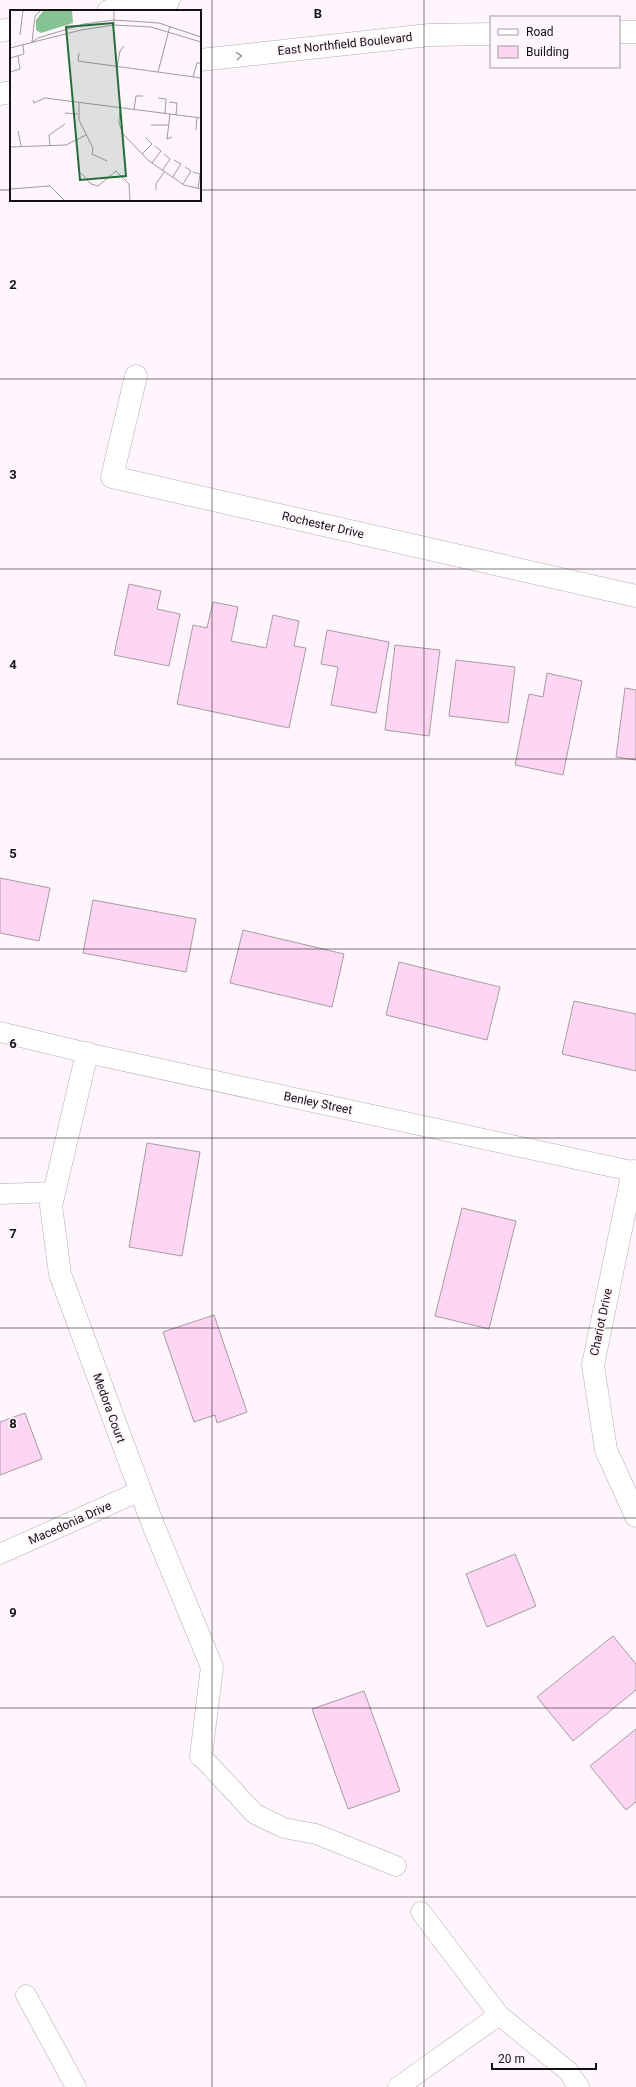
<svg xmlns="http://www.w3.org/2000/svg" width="636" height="2087" font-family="Roboto,sans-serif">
	<rect width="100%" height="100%" fill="#fff5fc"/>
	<path fill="#fed5f2" stroke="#a79ca3" d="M129 584 161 591 157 609 180 614 169 666 114 655Z
		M213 602 238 607 231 641 266 648 273 615 299 621 294 646 306 648 289 728 177 704 193 625 207 628Z
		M327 630 389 642 376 713 331 705 338 667 321 664Z
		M395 645 440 650 429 736 385 730Z
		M456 660 515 667 508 723 449 716Z
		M547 673 582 681 563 775 515 765 529 694 543 697Z
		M625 688 636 690V760L616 757Z
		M0 878 50 888 39 941 0 933Z
		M93 900 196 919 186 972 83 953Z
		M243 930 344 954 332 1007 230 983Z
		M399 962 500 987 487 1040 386 1015Z
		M574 1001 636 1014V1071L562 1054Z
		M147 1143 200 1152 182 1256 129 1247Z
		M462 1208 516 1221 489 1329 435 1316Z
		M214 1315 247 1412 217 1423 215 1415 194 1422 163 1332Z
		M25 1413 42 1459 0 1475V1422Z
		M515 1554 536 1606 487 1627 466 1574Z
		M613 1636 636 1664V1690L573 1741 537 1697Z
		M364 1691 400 1791 348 1809 312 1709Z
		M636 1729V1802L626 1810 590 1766Z"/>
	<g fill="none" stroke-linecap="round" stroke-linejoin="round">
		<g stroke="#b6aab2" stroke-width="21">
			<path id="lane" d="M0 1032 87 1053 636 1172
				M0 1194 54 1192
				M0 1554 140 1491
				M201 1756 255 1814 284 1828 316 1834 396 1866
				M421 1912 499 2015
				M26 1995 76 2087
				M398 2087 499 2015 568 2071 579 2087"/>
		</g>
		<g stroke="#b6aab2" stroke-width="23">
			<path id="street" d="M136 376 112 477 636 596
				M87 1053 51 1206 60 1274 152 1522 212 1667 201 1756
				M633 1171 593 1365 606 1450 636 1516"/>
		</g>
		<g stroke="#b6aab2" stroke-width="23">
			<path id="secondary" d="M108 11 169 0
				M0 31 11 29
				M619 32H636
				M200 60 429 35 491 34
				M0 94 11 92"/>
		</g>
		<use href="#lane" stroke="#fff" stroke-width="20"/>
		<use href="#street" stroke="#fff" stroke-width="22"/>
		<use href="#secondary" stroke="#fff" stroke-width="22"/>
	</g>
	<defs><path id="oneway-chevron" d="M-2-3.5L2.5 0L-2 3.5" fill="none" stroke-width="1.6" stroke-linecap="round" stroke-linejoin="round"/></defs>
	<use stroke="#a1a0a1" href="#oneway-chevron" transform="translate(239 56) rotate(-6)"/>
	<path fill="none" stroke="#151114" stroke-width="1" stroke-opacity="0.55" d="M212 0V2087M424 0V2087M0 190H11M200 190H636M0 379H636M0 569H636M0 759H636M0 949H636M0 1138H636M0 1328H636M0 1518H636M0 1708H636M0 1897H636"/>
	<g text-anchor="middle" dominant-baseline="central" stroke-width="3.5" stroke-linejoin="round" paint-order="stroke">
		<g font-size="12" fill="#151114" stroke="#fff5fc">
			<text transform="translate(345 44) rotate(-6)">East Northfield Boulevard</text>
			<text transform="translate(323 525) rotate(13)">Rochester Drive</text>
			<text transform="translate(318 1103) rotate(12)">Benley Street</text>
			<text transform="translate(601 1322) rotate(-78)">Chariot Drive</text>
			<text transform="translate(109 1408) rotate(70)">Medora Court</text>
			<text transform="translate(70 1523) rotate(-24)">Macedonia Drive</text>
		</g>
	</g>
	<g transform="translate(10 10)">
		<rect width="191" height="191" fill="#fff5fc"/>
		<path d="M34 0H62L63 13 31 23 26 20V10Z" fill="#85c492"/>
		<path fill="none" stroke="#a19a9f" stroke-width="1" d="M104 15V0M10 25 13 0M22 32 25 6 31 0M22 32 28 28 74 14 104 10 149 13 191 27M0 38 71 20 104 15 141 17 191 32M69 43 68 51 191 68M0 48 14 44 13 35M107 57 110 41 114 36M0 62 10 59 8 46M148 62 160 16M183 67 187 53H191M148 88 156 89 155 104M23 90 24 93 35 88 191 108M159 92 167 93 166 105M69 93V110L83 138 82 144 97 151M110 99 109 113 113 124 139 151 174 175 191 179M124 100 126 86H133M55 103 68 104M160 104 157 129 162 127M141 115H159M186 120 187 107M8 121 11 136M40 136 39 125 55 114M0 137 56 135 76 125M132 144 142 134 136 128M142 153 151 141 145 136M152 161 160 149 154 144M183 162 190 164 188 179M71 163 81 174 88 176 106 161 119 174 120 191M162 168 171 154 164 150M173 174 181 161 175 157M0 179 40 176 55 191M146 180V174L154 162"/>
		<path fill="#246d3a" fill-opacity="0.15" stroke="#246d3a" stroke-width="2" d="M103 13 116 166 70 170 56 17Z"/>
		<rect width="191" height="191" fill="none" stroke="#151114" stroke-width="2"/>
	</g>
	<g font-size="13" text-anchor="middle" font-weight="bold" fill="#151114" stroke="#fff5fc" stroke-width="3.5" stroke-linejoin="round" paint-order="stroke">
		<text x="318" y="18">B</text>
		<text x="13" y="289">2</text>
		<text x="13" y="479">3</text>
		<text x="13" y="669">4</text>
		<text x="13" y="858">5</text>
		<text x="13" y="1048">6</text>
		<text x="13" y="1238">7</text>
		<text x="13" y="1428">8</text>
		<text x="13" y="1617">9</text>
	</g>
	<rect x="490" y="16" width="130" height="52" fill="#fff5fc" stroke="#a19a9f"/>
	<rect x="498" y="29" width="20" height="6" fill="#ffffff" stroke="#a19a9f"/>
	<text x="526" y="36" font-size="12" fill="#151114">Road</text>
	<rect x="498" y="46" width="20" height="12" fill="#fed5f2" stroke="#a19a9f"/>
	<text x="526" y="56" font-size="12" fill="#151114">Building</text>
	<path d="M492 2063v6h104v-6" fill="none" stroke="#151114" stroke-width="2"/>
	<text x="498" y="2063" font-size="12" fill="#151114" stroke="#fff5fc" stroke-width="3" paint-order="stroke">20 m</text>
</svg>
